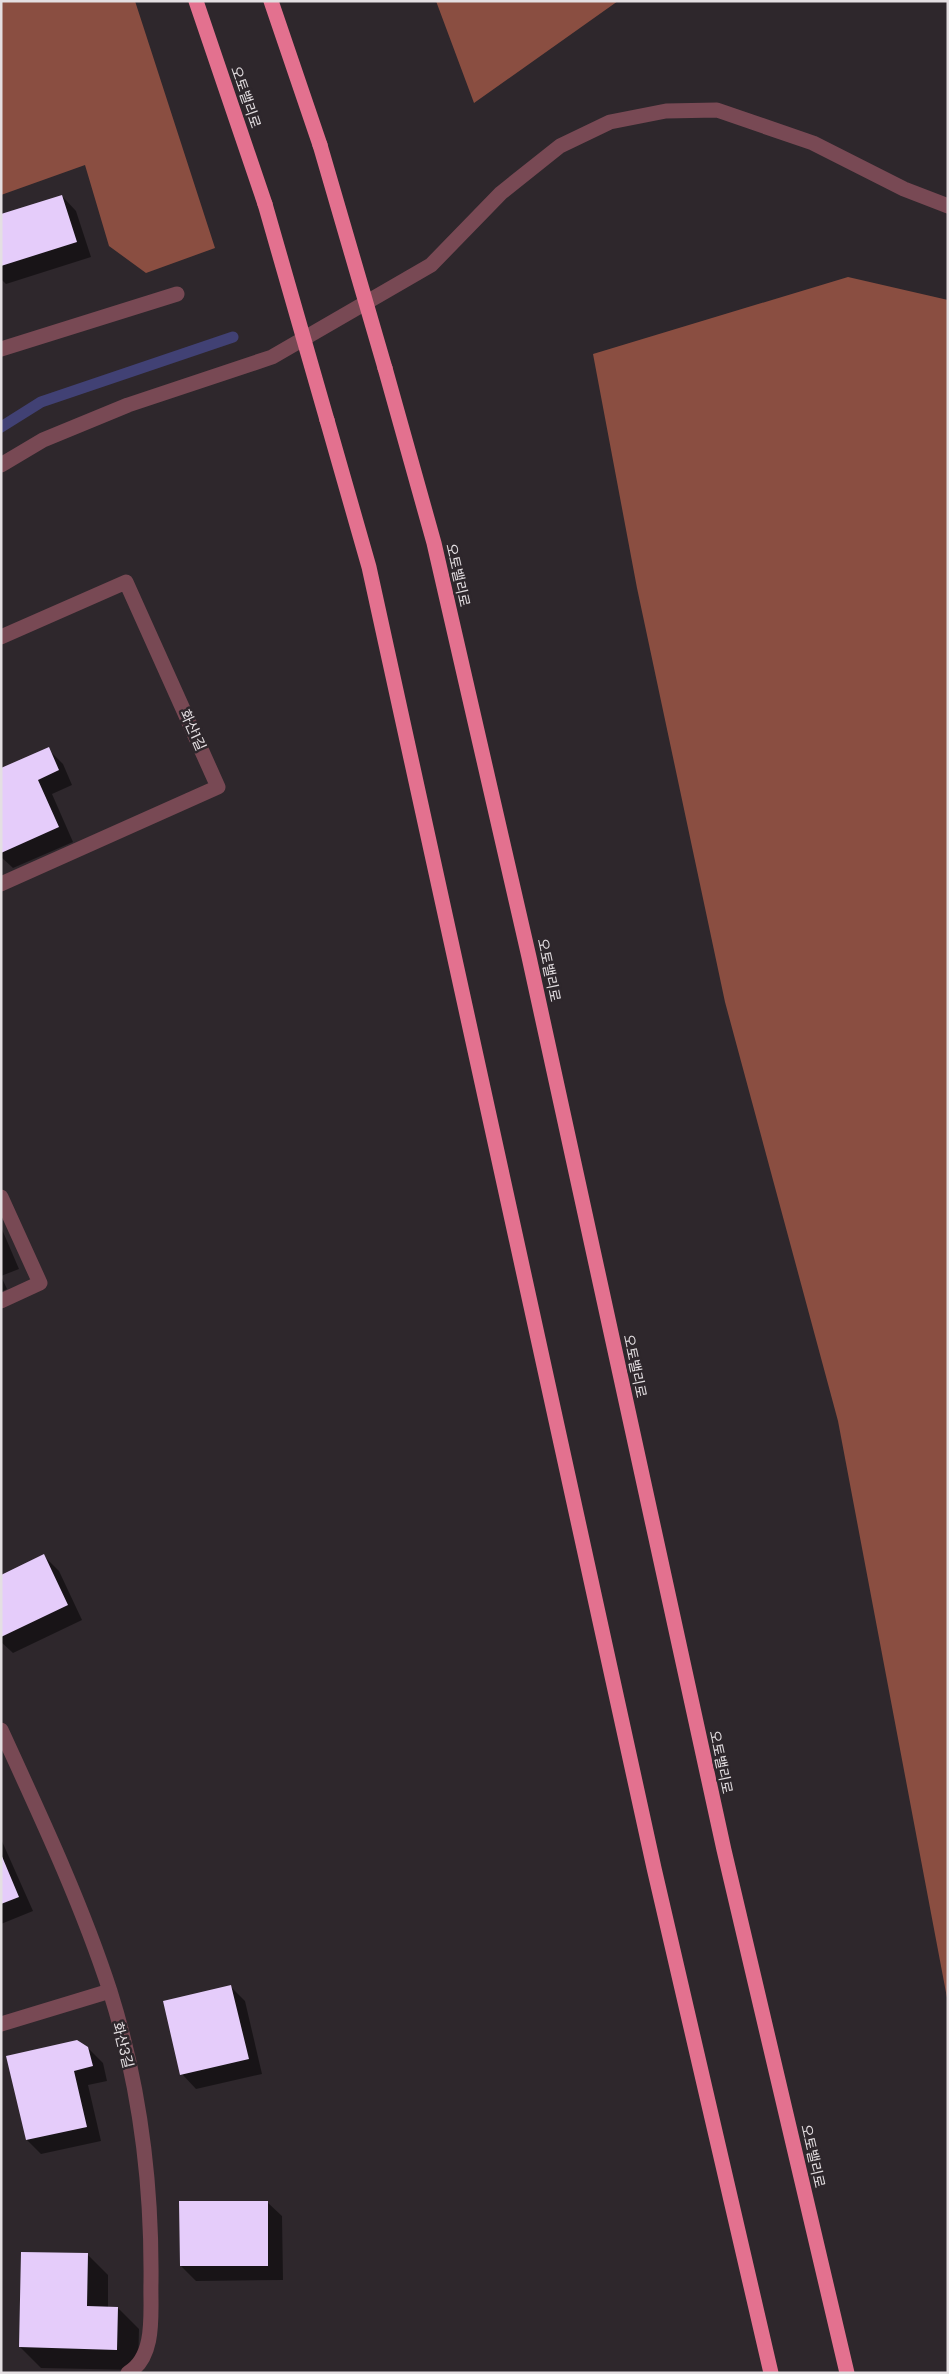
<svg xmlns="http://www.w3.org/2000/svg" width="949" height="2374" font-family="Poppins,'Noto Sans KR',sans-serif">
	<rect width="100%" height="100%" fill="#2e272c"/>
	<path fill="#8a4e41" d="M1 1H135L215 248 146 273 109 246 85 165 1 195Z
		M436 1H618L474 103Z
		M848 277 948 300V2003L838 1421 725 1002 637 588 593 354Z"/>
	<path fill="#0007" d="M62 196 76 211 91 257 6 284 1 279V216Z
		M48 749 63 764 72 785 52 794 73 842 13 868 1 857V770Z
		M1 1227 19 1269 1 1276Z
		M1 1276 7 1289 1 1292Z
		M44 1556 59 1571 82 1620 13 1653 1 1642V1576Z
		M1 1839 33 1911 1 1924Z
		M230 1986 245 2001 262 2074 196 2089 182 2074Z
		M88 2048 103 2063 107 2081 88 2085 101 2141 41 2154 27 2140Z
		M267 2202 282 2216 283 2280 196 2281 181 2266Z
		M87 2254 108 2275V2308H118L139 2329 138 2370 41 2368 20 2347Z"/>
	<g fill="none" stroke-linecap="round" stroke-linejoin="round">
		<path stroke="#414174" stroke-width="11" d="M1 427 41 402 233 337"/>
	</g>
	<path fill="#e5ccfa" d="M62 195 77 242 1 266V214Z
		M49 747 59 770 38 780 59 827 1 853V768Z
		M44 1554 68 1605 1 1637V1575Z
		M1 1854 19 1897 1 1904Z
		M231 1985 249 2059 180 2075 163 2001Z
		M77 2040 88 2047 93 2066 74 2071 87 2127 26 2140 6 2056Z
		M179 2201H268V2266H180Z
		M21 2252 88 2253 87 2306 118 2307 117 2350 19 2347Z"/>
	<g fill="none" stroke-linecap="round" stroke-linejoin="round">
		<path stroke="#784954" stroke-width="15" d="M1 349 177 294
			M1 465 43 440 128 405 272 357 431 265 501 193 560 146 610 122 666 111 717 110 813 143 904 189 948 206
			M1 637 126 582 218 787 1 884
			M1 1197 40 1283 1 1301
			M1 1730C40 1815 81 1902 110 1991 140 2086 152 2184 151 2282 150 2310 157 2356 128 2373
			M1 2024 110 1991"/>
		<path stroke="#e3718f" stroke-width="15" d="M196 1 265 204
			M271 1 320 145
			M385 368 434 543 529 957 724 1850 847 2373
			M327 420 369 567 654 1868 771 2373"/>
		<path stroke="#e3718f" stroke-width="15" d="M320 145 385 368
			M265 204 327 420"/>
	</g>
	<g text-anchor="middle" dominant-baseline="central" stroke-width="5" stroke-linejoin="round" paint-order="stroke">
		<g font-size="14" fill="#e4dfe2" stroke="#2e272c">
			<text transform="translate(246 97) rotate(71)">오토밸리로</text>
			<text transform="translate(458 575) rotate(77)">오토밸리로</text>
			<text transform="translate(193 730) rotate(66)">화산1길</text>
			<text transform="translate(549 970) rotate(78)">오토밸리로</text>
			<text transform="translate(635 1366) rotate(78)">오토밸리로</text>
			<text transform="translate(721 1762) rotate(78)">오토밸리로</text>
			<text transform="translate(123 2045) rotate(76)">화산3길</text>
			<text transform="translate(813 2156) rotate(77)">오토밸리로</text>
		</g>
	</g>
	<rect width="949" height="2374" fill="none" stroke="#e4dfe2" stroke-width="5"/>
</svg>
